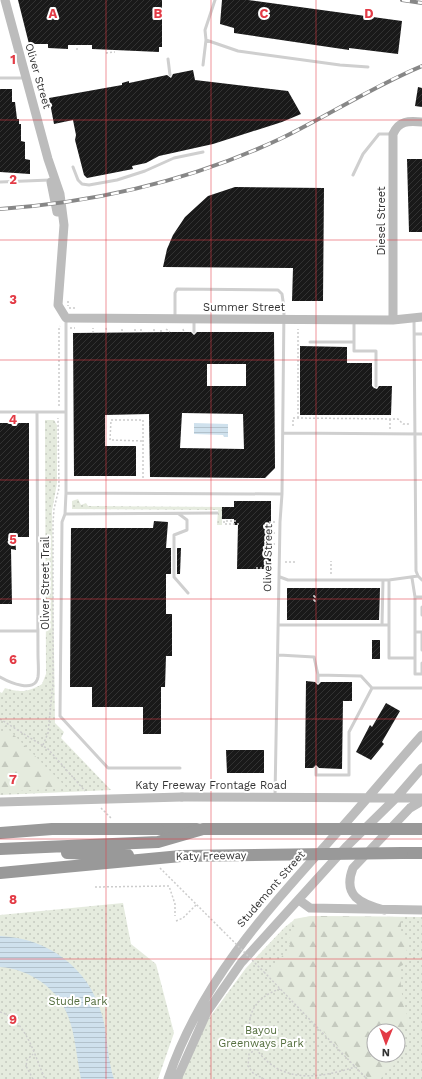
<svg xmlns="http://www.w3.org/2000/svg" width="422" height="1079" font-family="'Work Sans',sans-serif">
	<defs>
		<pattern id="green-dots" width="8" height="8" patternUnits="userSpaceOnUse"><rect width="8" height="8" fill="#e5ebde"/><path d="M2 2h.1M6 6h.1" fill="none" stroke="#c5cabf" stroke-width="1.8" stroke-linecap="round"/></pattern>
		<pattern id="forest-firs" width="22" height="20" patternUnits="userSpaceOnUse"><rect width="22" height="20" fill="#e5ebde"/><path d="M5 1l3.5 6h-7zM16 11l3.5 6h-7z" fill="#c5cabf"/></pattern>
		<pattern id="water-rules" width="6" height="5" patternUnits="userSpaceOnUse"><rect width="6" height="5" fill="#cfe1ed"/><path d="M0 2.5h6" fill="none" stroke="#b2c2cc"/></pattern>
		<pattern id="building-hatch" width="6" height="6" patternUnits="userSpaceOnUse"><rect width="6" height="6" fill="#191919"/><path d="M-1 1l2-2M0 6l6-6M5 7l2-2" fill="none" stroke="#323232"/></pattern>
	</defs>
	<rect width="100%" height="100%" fill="#fff"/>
	<path fill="url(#green-dots)" fill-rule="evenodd" d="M45 420H54L57 425V483L52 511 55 723 64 732 61 738 111 790 0 795V692L2 693 5 688C20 693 29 692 42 684L46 674Z
		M78 499 81 505 86 503 88 506 222 507V525H217L218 510 72 509V501Z
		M123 903 131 944 156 964 174 1033 158 1079H0V915Z
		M311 916 422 917V1079H180L207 1021 246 968 285 927 294 920ZM374 1031H398V1055H374Z"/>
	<path fill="url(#forest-firs)" fill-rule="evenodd" d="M5 726 67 788 0 792V737Z
		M311 916 401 917V932L408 938V945L403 965 399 967 403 1004 409 1020C400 1034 402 1051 395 1065L386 1068 383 1076 380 1079H369L267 973 291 946 288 942 294 919ZM374 1031H398V1055H374Z"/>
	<path fill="url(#water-rules)" d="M194 423 228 424V437H224L223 435 194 434Z
		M0 936C48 938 89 968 102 1015 108 1036 107 1059 114 1079H81C73 1040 76 1006 40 981 28 973 15 968 0 967Z"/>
	<path fill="url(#building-hatch)" fill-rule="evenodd" d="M18 0H162V47H159V52L137 51 92 49V45H68V49L48 48V44H29Z
		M222 0H248L402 21 398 54 349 48V50L234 33V28L220 24Z
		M193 70 195 80 288 91 301 114 282 122 213 144 159 156 146 163 132 166 133 169 87 178 84 175 75 140 76 135 73 120 54 124 49 98 122 85V83L129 81V83L167 75 171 78 173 74Z
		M418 87 422 88V107L415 106Z
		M0 89H12V102H15L17 119H19V124H21V141L25 142V159L30 160V174L0 172Z
		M407 159H422V232H409Z
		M235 187 324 188 323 301H292L293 268 163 267 167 249 173 235 185 217 208 196Z
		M170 332H191L194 335 197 332H274L275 468 265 478 150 477 149 414 105 415V446H136V476H74L73 333ZM207 364H246V386H207ZM182 413 243 414 244 449 180 448Z
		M300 346 347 347V363H372V386L374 388 377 389 379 386H392L391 415H300Z
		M0 423H29V537H15L16 550 11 549 12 604H0Z
		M234 501H271V569H237L238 525H234V519H222V507H234Z
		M154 521 168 522 166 548H171V574H166V614H172V656H166L165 687H161V734H143V707H92V687H70L71 528H153Z
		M177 548H181L180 574H177Z
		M287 588H380L379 620H287Z
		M372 640H380V659H372Z
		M306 681 315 682 318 685 321 682H352V701H343L342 769 319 768 316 765 313 768H305Z
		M386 703 400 711 382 742 384 744 371 760 356 752 370 725 372 727Z
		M226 750H264V773H227Z"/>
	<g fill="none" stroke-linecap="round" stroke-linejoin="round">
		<path stroke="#ccc" stroke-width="1.5" stroke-dasharray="2 2" stroke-linecap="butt" d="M77 50V47
			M33 51 34 55
			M106 53 115 52
			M68 301V306
			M69 308H75
			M70 328H75
			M106 328 107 333
			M122 329V333
			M135 329V332
			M141 329V332
			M154 329V332
			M166 329 170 332
			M183 329 184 332
			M161 332V329
			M93 333V328
			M59 406V328L60 326
			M298 418V329
			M293 426V418L398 419 403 424H409
			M390 429V419
			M143 478V420H111L110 440 143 441
			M236 521H224V524H239
			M269 522H275
			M269 533H275
			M269 544H275
			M285 562H297
			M256 568H269V570
			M331 574V561
			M314 595V602H315V595
			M0 719 48 749 85 791
			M43 745 48 733 53 683V523L54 509 59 488 58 418
			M101 808 111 818
			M160 868 221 929
			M95 887 169 886 175 904V916
			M176 921 183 918 196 905
			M264 972 367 1079
			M280 989C229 1005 248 1064 292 1074 312 1079 336 1073 355 1067
			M0 1012C26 1019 35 1057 45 1079
			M256 1049 249 1054 248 1066 253 1073 264 1079
			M33 1079 26 1066 27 1060 33 1054"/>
		<path stroke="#cfcfcf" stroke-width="3" d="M215 0 205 30 206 40 238 51 340 65 368 67
			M168 59 170 75
			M203 65 206 40
			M0 78H24
			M73 167 78 180 82 184 89 185 117 180 145 171 174 158 203 152
			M353 175 363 154 379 134H393
			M0 182 50 180
			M175 317V293L177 289 278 290 282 294 284 308 282 494 280 522 275 796
			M66 319V493L65 514 62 522 60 716 108 768H180
			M414 319 416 571 418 576 422 580
			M354 321V351H376V386
			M194 332V319
			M415 334H422
			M310 342H354
			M0 412H37L38 655C38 662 39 670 38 677 35 694 9 682 0 677
			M37 412H65
			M283 433 422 434
			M66 493 282 494
			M65 514 217 513
			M179 514 187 520V530L174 535V577L188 593
			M280 577 288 580H389L418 576
			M412 578 415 597V632
			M389 580V658H415
			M415 597H422
			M422 607V615
			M279 625H389
			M382 625 383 580
			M0 631H38
			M422 632H415V674H422
			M422 632V650
			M279 655 314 657 318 675
			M422 663V674
			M318 682V675L361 676 372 688H422
			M316 768V775H349V732L372 688"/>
		<path stroke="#bcbcbc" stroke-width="9" d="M5 0 48 159 60 194 64 225 58 305 66 318 393 320 422 317
			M51 182 57 212
			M393 320V134C399 120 409 121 422 122
			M182 797 422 798
			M299 900 310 908 422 910
			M384 910C361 904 342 896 353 868L410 808 422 801
			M168 1079C202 978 273 904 342 827 370 796 395 765 422 735
			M177 1079 207 1012 241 963 346 847 396 798 422 768"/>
		<path stroke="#999" stroke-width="12" d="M158 829H197
			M402 853H422"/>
		<g stroke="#878787" stroke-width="4">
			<path id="rail" d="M402 0 422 3
				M0 209C98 202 193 180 282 138 329 115 374 86 422 66"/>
		</g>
		<use href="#rail" stroke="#fff" stroke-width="2.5" stroke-dasharray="8" stroke-linecap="butt"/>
		<path stroke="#ccc" stroke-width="1.5" stroke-dasharray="2 2" stroke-linecap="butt" d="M221 929 264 972"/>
		<path stroke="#bcbcbc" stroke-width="9" d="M0 802 182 797"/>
		<path stroke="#999" stroke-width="12" d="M0 833 52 829H158
			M0 849 158 842 203 829H422
			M67 853 128 855
			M0 873 181 856 402 853"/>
	</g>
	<path fill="none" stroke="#e33b46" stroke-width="1" stroke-opacity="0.55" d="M106 0V1079M211 0V1079M316 0V1079M0 120H422M0 240H422M0 360H422M0 480H422M0 599H422M0 719H422M0 839H422M0 959H422"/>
	<g text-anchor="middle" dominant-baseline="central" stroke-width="4" stroke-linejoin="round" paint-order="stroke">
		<g font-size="11" fill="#323232" stroke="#fff">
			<text transform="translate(38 76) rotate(74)">Oliver Street</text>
			<text transform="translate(381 221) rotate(-90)">Diesel Street</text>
			<text x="244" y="307">Summer Street</text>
			<text transform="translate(268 558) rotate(-89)">Oliver Street</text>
			<text transform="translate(45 583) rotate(-90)">Oliver Street Trail</text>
			<text x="211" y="785">Katy Freeway Frontage Road</text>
			<text transform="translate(211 856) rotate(-1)">Katy Freeway</text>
			<text transform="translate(271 889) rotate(-49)">Studemont Street</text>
		</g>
		<g font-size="11" fill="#556f3f" stroke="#fff">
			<text x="78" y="1001">Stude Park</text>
			<text x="261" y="1030">Bayou<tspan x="261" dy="13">Greenways Park</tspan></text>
		</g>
	</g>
	<g font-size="13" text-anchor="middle" font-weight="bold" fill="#e33b46" stroke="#fff" stroke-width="4" stroke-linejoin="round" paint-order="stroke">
		<text x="53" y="18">A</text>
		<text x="158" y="18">B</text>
		<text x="264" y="18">C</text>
		<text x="369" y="18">D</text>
		<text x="13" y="64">1</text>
		<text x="13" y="184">2</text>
		<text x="13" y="304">3</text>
		<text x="13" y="424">4</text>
		<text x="13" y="544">5</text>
		<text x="13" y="664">6</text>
		<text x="13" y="784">7</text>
		<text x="13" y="904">8</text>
		<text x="13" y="1024">9</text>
	</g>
	<g transform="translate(386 1043) rotate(181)"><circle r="19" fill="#ffffff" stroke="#adadad"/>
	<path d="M0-3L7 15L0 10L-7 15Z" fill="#e33b46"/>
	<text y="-6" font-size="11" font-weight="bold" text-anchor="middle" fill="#323232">N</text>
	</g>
</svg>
